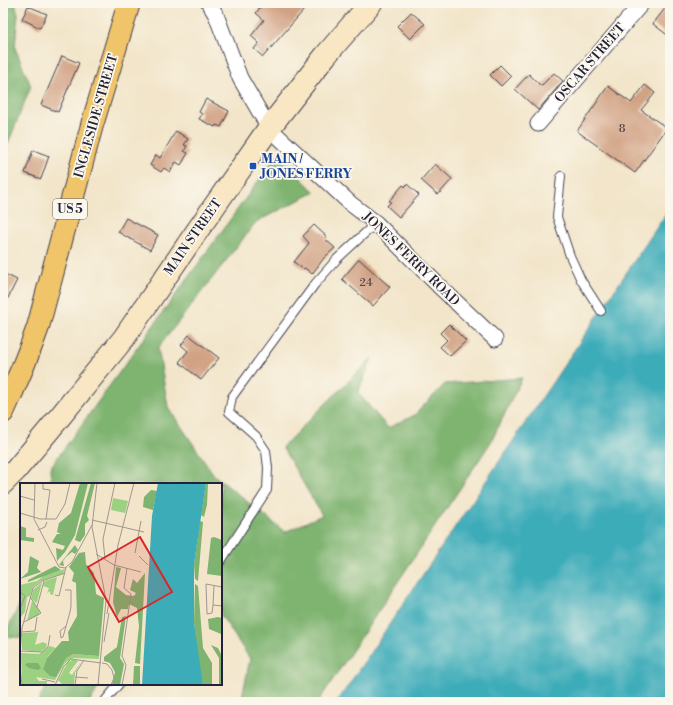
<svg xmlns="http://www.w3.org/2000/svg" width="673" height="705" font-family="'Libre Bodoni',serif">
	<rect width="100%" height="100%" fill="#fbf7ec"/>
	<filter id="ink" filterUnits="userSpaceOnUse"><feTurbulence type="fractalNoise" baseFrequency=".025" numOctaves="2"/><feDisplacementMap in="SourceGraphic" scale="8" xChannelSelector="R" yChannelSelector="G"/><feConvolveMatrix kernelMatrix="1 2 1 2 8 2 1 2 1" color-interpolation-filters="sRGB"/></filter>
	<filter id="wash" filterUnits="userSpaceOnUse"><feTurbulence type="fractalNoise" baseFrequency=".012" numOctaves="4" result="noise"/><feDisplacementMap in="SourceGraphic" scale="16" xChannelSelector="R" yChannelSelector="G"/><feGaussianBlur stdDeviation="0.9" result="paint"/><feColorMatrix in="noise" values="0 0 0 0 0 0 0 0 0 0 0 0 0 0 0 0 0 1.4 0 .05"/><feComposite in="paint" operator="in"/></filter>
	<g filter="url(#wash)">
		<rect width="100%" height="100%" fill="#f2e5c9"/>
		<path fill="#7eb370" stroke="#506a56" d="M3 3H15L18 14 15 48 31 86 3 156Z
			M277 155 315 192 256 222 158 348 168 407 214 475 285 532 322 515 282 447 372 358 358 393 388 428 413 416 445 384 522 378 491 442 318 702H241L250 659 221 615V484H51L50 468Z
			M21 602V638L4 636Z
			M47 684H100L90 702H38Z"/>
		<path fill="#3dacb9" stroke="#30677a" d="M670 208V702H337Z"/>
		<g id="blocks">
			<path fill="#d1a284" d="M264 3H310L263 57 254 49 259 43 251 36 264 20 256 13Z
				M669 3H670V37L653 24Z
				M28 6 47 14 40 28 22 19Z
				M411 12 425 24 410 39 397 26Z
				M62 56 79 63 58 112 41 105Z
				M500 65 511 76 501 86 490 75Z
				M554 73 563 81 538 110 515 89 529 74 541 86Z
				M645 85 655 93 641 110 667 128 635 173 577 131 608 86 631 103Z
				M206 99 229 111 221 127 216 125 215 127 199 119 202 114 199 112Z
				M176 131 188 139 184 145 187 146 184 151 188 153 181 165 176 162 170 172 164 168 161 172 150 165 156 155 160 158Z
				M33 150 49 156 41 179 25 173Z
				M435 164 452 179 438 195 421 180Z
				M407 184 419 195 399 217 387 206 391 202 389 201 403 185 405 187Z
				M126 218 158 235 150 250 118 232Z
				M314 225 327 237 325 239 335 248 324 258 312 274 305 268 303 269 294 262 309 243 303 236Z
				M359 259 390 287 373 306 342 279Z
				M3 273 17 280 3 308Z
				M449 324 466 341 450 356 440 347 447 340 440 333Z
				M189 335 219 358 201 380 179 362 188 351 181 345Z"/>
		</g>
	</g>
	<g filter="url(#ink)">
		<use href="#blocks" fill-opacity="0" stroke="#413f50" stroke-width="1"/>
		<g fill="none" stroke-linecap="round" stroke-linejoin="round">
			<g stroke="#413f50" stroke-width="10">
				<path id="service" d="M561 176 557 217 570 256 581 280 601 311
					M221 561 267 490 268 468 266 451 256 436 229 412 232 397 315 284 337 259 376 223
					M104 702 119 684"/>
			</g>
			<g stroke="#413f50" stroke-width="17">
				<path id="minor" d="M209 3 216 15 240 78 269 128 351 204 376 223 440 287 495 339
					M538 124 642 3"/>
			</g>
			<g stroke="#413f50" stroke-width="24">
				<path id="secondary" d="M3 483 15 471 54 424 124 338 197 231 269 128 326 55 371 3"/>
			</g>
			<g stroke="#413f50" stroke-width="24">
				<path id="primary" d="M3 412C16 384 28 356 38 327L92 125 129 3"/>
			</g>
			<use href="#service" stroke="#fff" stroke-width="8"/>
			<use href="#minor" stroke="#fff" stroke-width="15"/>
			<use href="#secondary" stroke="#f9e7c3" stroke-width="22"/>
			<use href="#primary" stroke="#f0c469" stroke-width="22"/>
		</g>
	</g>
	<rect fill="#1a4fb4" stroke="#fbf7ec" stroke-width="1.5" x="249" y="162" width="8" height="8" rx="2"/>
	<g text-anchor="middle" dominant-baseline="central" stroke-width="3.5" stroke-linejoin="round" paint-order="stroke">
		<g font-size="11" fill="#4e424d">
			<text x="622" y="129">8</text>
			<text x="366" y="283">24</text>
		</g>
		<rect fill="#fbf7ec" stroke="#636270" stroke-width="1" x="53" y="199" width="34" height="20" rx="3"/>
		<g font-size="12" font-weight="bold" fill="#22223b">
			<text x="70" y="209">US 5</text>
		</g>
		<g font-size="13" fill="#22223b" stroke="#fbf7ec">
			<text transform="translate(590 63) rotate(-49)">OSCAR STREET</text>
			<text transform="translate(96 116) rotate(-74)">INGLESIDE STREET</text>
			<text transform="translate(193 237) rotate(-55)">MAIN STREET</text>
			<text transform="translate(411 259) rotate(44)">JONES FERRY ROAD</text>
		</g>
		<g font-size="13" font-weight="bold" fill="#164399" stroke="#fbf7ec" text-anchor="start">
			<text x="261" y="159">MAIN /<tspan x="261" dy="15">JONES FERRY</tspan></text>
		</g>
	</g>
	<g transform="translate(20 483)">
		<rect width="202" height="202" fill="#f2e5c9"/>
		<path d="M93 15 108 18 105 30 91 27ZM45 86 43 91 21 98 13 104 10 113 7 114 5 129 0 135V102L17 98 25 92ZM37 94 33 112 30 111V108L27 110 29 105 23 103 25 98ZM22 99 17 119 16 120 11 115 13 107ZM12 118 20 128 19 132 7 138ZM19 146 15 162 23 159 27 161 26 165 20 169 2 167V150L18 149ZM30 163 36 165 28 173 23 186 53 171 79 173V176L53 175 45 180 35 197 16 194 19 198H27V202H2L1 170 19 171ZM54 176 58 178 51 187 49 190 52 192 61 179 55 190 54 202H43L38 197 41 192 47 180Z" fill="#9dd182"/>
		<path d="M60 0H68L55 52 45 69 37 78 36 65 43 67 45 63 32 59 37 51H41L37 49 39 40 51 30ZM71 0H75L67 33 69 37 65 41V52L60 59 55 57ZM186 0H188L187 22 184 34 181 32ZM131 7 137 8 133 27 123 24 124 14ZM180 38 183 39 178 98 175 96 174 81ZM0 43 6 45V54L14 55V59L0 57ZM194 54 202 57V93L187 91 191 55ZM55 62 58 67 55 71 52 69 46 74 43 78 44 83 39 82ZM65 69 66 81 74 90 76 111 84 115 79 173 53 171 46 175 36 194 30 193 23 186 27 175 42 158H49L48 149 57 133 56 100 52 98 54 90 49 84 59 70ZM10 73 19 78 17 85 21 89 0 96 8 89ZM35 83 41 87 8 99V97ZM96 84 101 85 96 104 106 112 114 113 116 110 110 107 113 96 117 100 125 90 120 181 115 180 119 143 117 125 109 121 108 126H101L97 134 93 119ZM175 101 178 103 183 165 192 180V202H183L180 190 174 140ZM106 133 100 175 104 181 100 202H92L95 189 90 180 84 178V174L97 164 102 134ZM198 134 202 135 201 151 189 146 188 136ZM191 162 198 165 202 173V202H199V175ZM7 180H18L21 185 18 187 9 185 5 182ZM114 183H120V202H113Z" fill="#7eb370"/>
		<path d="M138 0H186L174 81V140L183 202H122L132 33Z" fill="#3dacb9"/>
		<path fill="none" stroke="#9f9790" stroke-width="1" d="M15 0 14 36 39 84 45 85 52 79 72 42M23 0V6L30 7 26 36M77 0 72 44 86 117 78 202M0 13 14 17M0 30 20 36H36L45 21 50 0M72 37 124 49M18 47 25 44 27 39M115 70 121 38M76 71 94 82 121 89M119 73 128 82M85 76 83 56 95 0M194 103 193 122 202 123M45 107H51V123L50 129 43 154 41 155 40 148 46 143M0 109 5 113 0 126M35 112 39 113 46 84M193 122 192 130 187 131 186 101 202 104M17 124 24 98M87 131 98 62 114 0M4 139 21 130 10 114M1 149 15 148 17 134M84 159 89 130M0 168 22 169 28 164 30 152M0 172 2 145 13 105 22 98 45 90M82 180 87 181 92 187 94 195 91 202M0 184 2 202M55 194 68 195M22 196 35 199M35 202 44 183 51 176 81 180M55 202 57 188 64 177M102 202 106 182 102 173 111 111 104 105 107 85"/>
		<path fill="#d62828" fill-opacity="0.15" stroke="#d62828" stroke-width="2" d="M120 54 152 109 99 139 68 84Z"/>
		<rect width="202" height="202" fill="none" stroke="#22223b" stroke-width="2"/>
	</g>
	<rect width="673" height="705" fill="none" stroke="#fbf7ec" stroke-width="16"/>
</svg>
